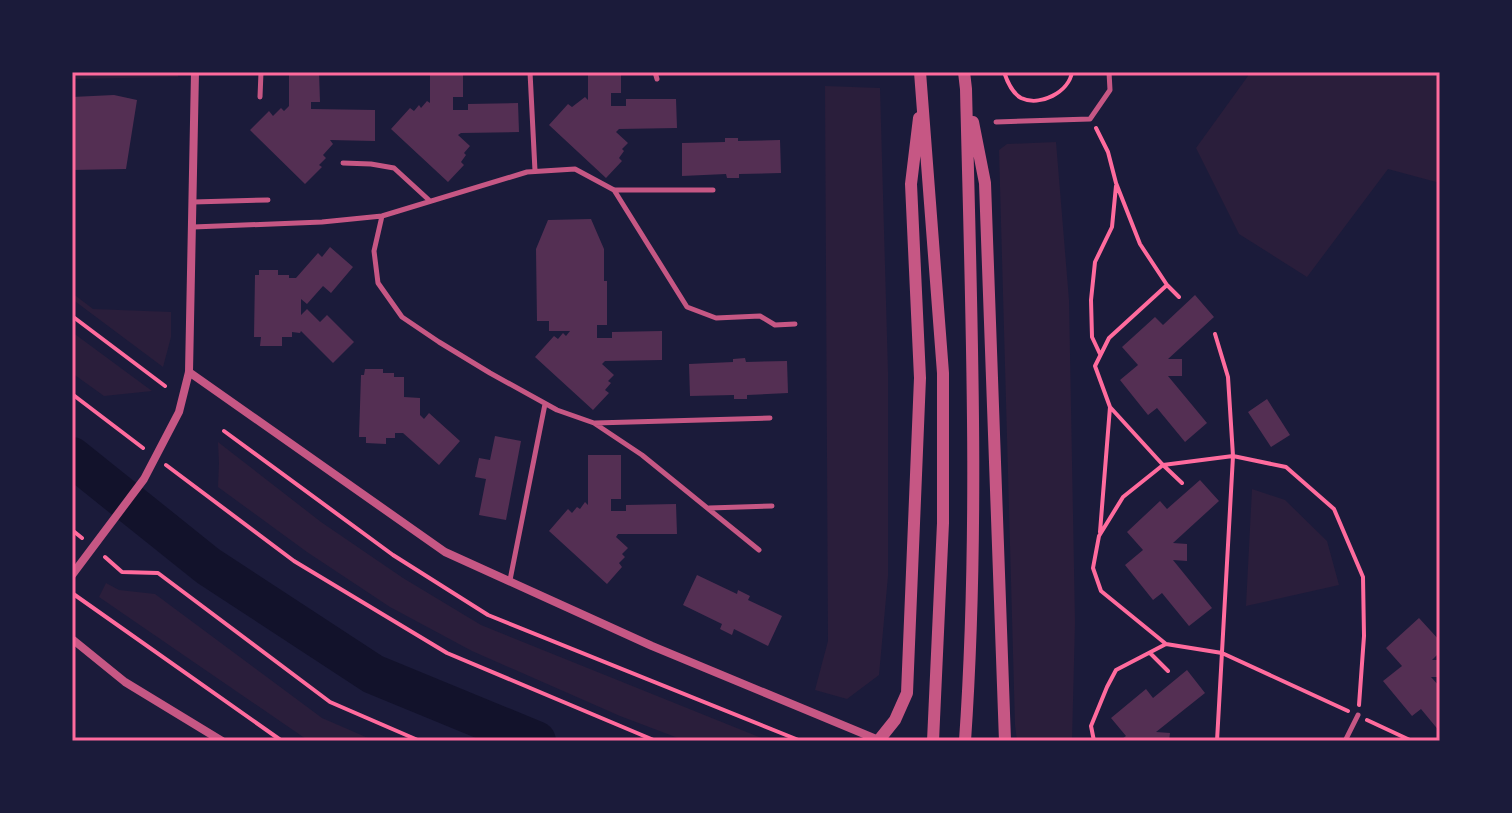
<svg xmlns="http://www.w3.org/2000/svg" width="1512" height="813" font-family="'Fira Sans Condensed',sans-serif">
	<rect width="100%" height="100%" fill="#1b1b3a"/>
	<path fill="#2a1e3b" d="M72 72H178V77L72 79Z
		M1247 72H1440V183L1388 169 1307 277 1239 234 1196 148 1248 76Z
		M825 86 880 88 888 372V576L879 675 847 699 815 690 828 641Z
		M1056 142 1069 300 1075 622 1072 741H1017L1015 725 999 150 1007 144Z
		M72 293 93 309 171 312V337L163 367 72 299Z
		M72 332 152 391 104 396 72 373Z
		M218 442 321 522 403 578 481 625 769 741H686L620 716 472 651 390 607 307 552 218 487 219 463Z
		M1252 489 1285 500 1327 541 1339 585 1246 606Z
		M106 583 119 590 155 594 322 718 375 741H309L99 597Z"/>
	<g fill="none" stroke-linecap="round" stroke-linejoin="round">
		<path stroke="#12122b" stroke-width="40" d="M72 457 208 566 373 674 536 741"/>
	</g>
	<path fill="#542f53" d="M289 72H319L320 102H311V109L375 110V141L330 140 333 144 323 155 326 158 319 165 322 167 305 184 250 130 269 111 273 116 281 108 284 111 289 106Z
		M430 72H463V97H453V110H468V104L518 103 519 132 461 133 458 135 470 146 464 153 466 155 461 162 464 165 448 182 391 129 410 108 414 111 419 105 421 108 427 101 430 103Z
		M588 72H621V93H611V106H626V99H676L677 128 619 129 616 132 628 143 622 149 624 151 619 158 622 161 606 178 549 125 568 104 572 107 585 97 588 100Z
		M114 95 137 100 126 169 72 170V97Z
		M725 138H738V141L780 140 781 173 739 174V178H727L726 174 682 176V143L725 142Z
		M591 219 604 249V281H607V325H597V338H612V332L662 331V360L605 361 602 364 614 375 608 381 611 383 605 390 609 393 593 410 535 357 554 336 558 339 563 333 566 336 570 331H549V321H537L536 249 548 220Z
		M330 247 353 267 331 293 323 286 307 304 301 299V315L307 309 320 322 327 315 354 342 333 363 301 331 300 333 292 332V337H282V346H260L261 337H254L255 275H259V270H278V275H289V278H296L318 253 322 257Z
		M1195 295 1214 317 1168 359H1182V376H1168L1207 423 1185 442 1157 408 1148 415 1120 380 1138 365 1122 347 1155 317 1163 325Z
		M745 358 746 362 787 361 788 393 747 395V399H734V395L690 396 689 364 733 362V359Z
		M365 369H383V373H394V377H404V397L420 398V415L424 419 429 413 460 441 439 465 403 433H395V438H386V444L366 443V437H359L361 375H364Z
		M1267 399 1290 435 1271 447 1248 412Z
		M495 436 521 441 506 520 479 515 486 479 475 477 479 458 490 460Z
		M588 455H621V499H611V511H626V505L676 504 677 534H618L616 537 628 548 622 554 625 557 619 563 622 567 607 584 549 531 568 509 572 513 577 507 580 509 585 502 588 505Z
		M1200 480 1219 501 1173 543 1187 544V561L1173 560 1212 608 1189 626 1162 593 1153 600 1125 565 1143 550 1127 532 1160 501 1167 509Z
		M697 575 737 594 738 590 750 596 748 600 782 616 768 646 734 629 732 635 720 629 722 624 683 605Z
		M1419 618 1440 641V652L1432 660H1440V677H1431L1440 687V732L1421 709 1412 716 1383 681 1402 666 1386 648Z
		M1187 670 1205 693 1156 732 1170 733 1169 741H1119L1126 736 1111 718 1146 689 1153 698Z"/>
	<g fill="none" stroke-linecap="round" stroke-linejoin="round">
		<path stroke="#ff6b9d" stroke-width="4" d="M1004 72C1007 81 1012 93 1021 98 1040 107 1069 92 1072 72
			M1096 128 1108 152 1116 183 1140 244 1167 285
			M1179 297 1167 285 1109 338 1095 366 1110 407 1163 465 1233 456 1286 467 1334 509 1363 577 1364 636 1359 705
			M72 316 165 386
			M1215 334 1228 377 1233 456 1217 741
			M1100 354 1092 337 1091 300 1095 262 1112 227 1116 186
			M72 394 143 448
			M224 431 393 555 488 615 801 741
			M166 465 294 561 447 653 656 741
			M1182 483 1163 465 1123 497 1099 536 1093 568 1101 591 1166 644 1222 653 1348 711
			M72 530 82 538
			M1100 532 1110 407
			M105 557 122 572 158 573 330 702 420 741
			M72 593 282 741
			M1150 653 1168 671
			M1367 720 1412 741
			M134 741 135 740
			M1094 741 1091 726 1107 687 1116 670 1166 644"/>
		<path stroke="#c65784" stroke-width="5" d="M530 72 535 171
			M655 72 657 79
			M260 97 261 72
			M996 122 1090 119 1110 90 1109 72
			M343 163 371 164 394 168 430 201
			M615 190H713
			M193 202 268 200
			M382 216 374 251 378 283 402 317 439 342 490 373 557 410 594 423 642 455 759 550
			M193 227 322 222 382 216 527 172 575 169 614 190 687 307 716 318 760 316 775 325 795 324
			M595 423 770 418
			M709 508 772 506
			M510 580 545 404
			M1345 741 1358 715"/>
		<path stroke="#c65784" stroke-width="8" d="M189 372 445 552 652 646 881 741
			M72 575 144 479 179 412 189 372 195 72
			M72 639 125 682 222 741"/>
		<path stroke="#c65784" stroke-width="12" d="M920 72 943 373V523L933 741
			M964 72 966 89C971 306 980 524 965 741
			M973 122 985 183 1005 741
			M879 740 895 720 907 693 920 378 911 184 919 118"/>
	</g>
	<rect width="1512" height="813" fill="none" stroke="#1b1b3a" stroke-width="148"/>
	<rect x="74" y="74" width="1364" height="665" fill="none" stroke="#ff6b9d" stroke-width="3"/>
</svg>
